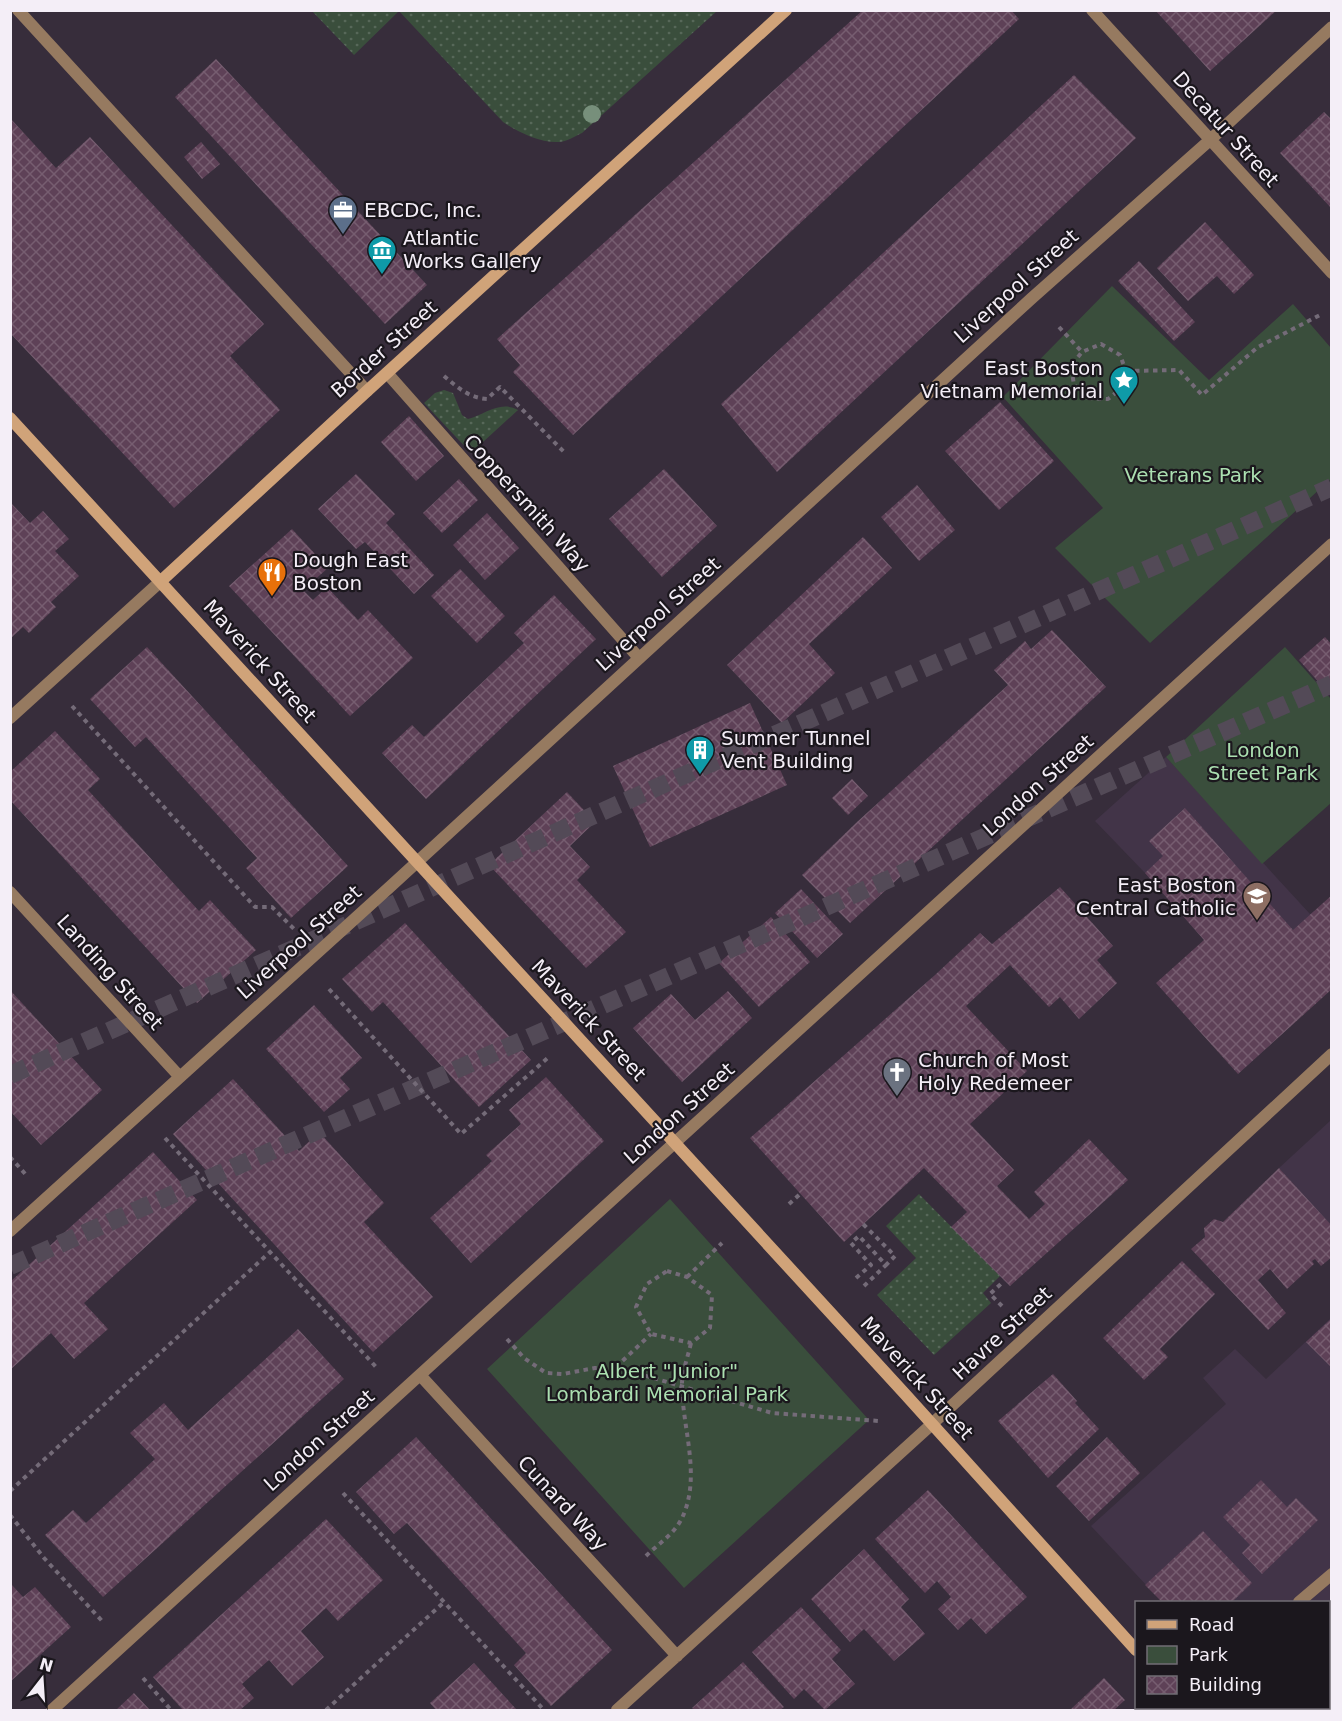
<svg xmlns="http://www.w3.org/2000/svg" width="1342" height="1721" font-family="'DejaVu Sans',sans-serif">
	<defs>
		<pattern id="grass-dots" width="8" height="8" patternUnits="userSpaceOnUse" patternTransform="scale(1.5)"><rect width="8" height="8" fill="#3a4e3c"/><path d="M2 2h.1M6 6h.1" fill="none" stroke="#576859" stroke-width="1.8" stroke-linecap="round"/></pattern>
		<pattern id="building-cross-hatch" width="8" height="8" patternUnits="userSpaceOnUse" patternTransform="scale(1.5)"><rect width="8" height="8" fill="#5e4157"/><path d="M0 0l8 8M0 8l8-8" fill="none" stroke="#765d70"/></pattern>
	</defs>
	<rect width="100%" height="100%" fill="#372d3b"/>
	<path fill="#423448" d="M1166 757 1310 914 1314 911 1331 930V989L1238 1074 1204 940 1145 873 1095 821Z
		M1331 1120V1226L1279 1168Z
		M1331 1318V1710H1248L1251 1708H1328V1602H1162L1091 1526 1226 1404 1203 1378 1235 1349 1266 1379Z"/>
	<path fill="url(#grass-dots)" d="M312 11H717L582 133C575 136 566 142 559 142 540 143 518 132 503 122L399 11 354 55Z
		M444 390 453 393 462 415 468 419C486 414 500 400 518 410L471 453 424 403 435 393Z
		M919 1194 1000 1276 983 1293 991 1303 934 1355 877 1295 916 1258 886 1226Z"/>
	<path fill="#3a4e3c" d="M1112 286 1209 380 1293 304 1331 348V479L1150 643 1055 548 1103 508 1003 397Z
		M1285 647 1331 699V803L1262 864 1166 757Z
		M670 1199 869 1420 684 1588 487 1369Z"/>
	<path fill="url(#building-cross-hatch)" d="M863 10H1011L1019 19 573 435 513 372 520 365 497 339Z
		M1155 10H1277L1210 71Z
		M216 59 427 285 385 324 175 97Z
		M1074 75 1136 138 777 472 721 404Z
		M1324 112 1332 120V209L1280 153Z
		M10 118 56 168 90 137 264 324 230 356 280 410 174 508 10 333Z
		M201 142 220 164 202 179 184 157Z
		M1205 222 1254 275 1234 294 1217 276 1188 301 1157 268Z
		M1139 261 1195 322 1174 341 1118 281Z
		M1000 402 1054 461 999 510 945 451Z
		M409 416 444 456 416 481 381 442Z
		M664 469 717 526 662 577 609 519Z
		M356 474 395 514 386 523 434 575 414 594 365 542 356 549 318 509Z
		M459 479 478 500 442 533 423 513Z
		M917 485 955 530 919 561 881 517Z
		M10 502 30 523 43 511 69 539 55 551 79 576 51 602 56 607 29 633 23 627 10 639Z
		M487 513 519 548 485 580 453 545Z
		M292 529 328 568 303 590 313 600 327 587 358 620 368 610 413 658 350 716 229 586Z
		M863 537 892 568 809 644 835 673 782 723 727 665Z
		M460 569 505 616 477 643 431 596Z
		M554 595 596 639 426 799 382 753 412 725 424 737 524 643 514 633Z
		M1052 630 1106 687 850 923 802 875 857 822 1008 685 994 670 1025 641 1031 649Z
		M1325 637 1332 645V697L1299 660Z
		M147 647 348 866 291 918 246 868 257 858 146 737 135 747 90 699Z
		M750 703 787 785 650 847 613 766Z
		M55 731 100 779 88 790 199 911 210 900 256 950 197 1003 10 800V772Z
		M852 779 868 796 848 815 832 798Z
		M567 792 595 822 570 846 590 867 577 880 626 932 586 968 489 865Z
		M1185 808 1293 930 1332 895V989L1238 1074 1156 983 1204 940 1145 873 1163 856 1149 841Z
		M1060 887 1113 946 1097 960 1117 983 1079 1019 1060 997 1049 1007 1010 965 966 1006 1027 1071 970 1124 1014 1170 997 1186 1029 1219 1045 1204 1034 1192 1089 1139 1128 1180 1010 1286 951 1227 967 1212 924 1168 844 1242 750 1138 935 975 980 933 992 944Z
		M801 889 843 934 817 958 775 913Z
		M771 917 810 962 759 1007 719 963Z
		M405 923 531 1060 479 1107 383 1002 372 1012 342 979Z
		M10 990 102 1090 41 1145 10 1111Z
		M728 991 752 1018 682 1082 633 1028 671 994 695 1020Z
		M314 1005 362 1058 340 1078 350 1089 324 1112 266 1049Z
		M546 1077 604 1141 471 1263 430 1218 492 1161 486 1155 521 1124 509 1110Z
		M233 1079 299 1151 319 1132 384 1203 364 1222 433 1297 373 1352 173 1134Z
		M153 1152 197 1200 84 1303 108 1329 74 1359 51 1333 10 1370V1282Z
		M1279 1168 1332 1226V1257L1321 1266 1315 1259 1312 1261 1314 1264 1287 1289 1270 1269 1258 1280 1286 1313 1268 1330 1191 1249 1205 1237 1204 1228 1214 1219 1223 1222Z
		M1182 1261 1215 1294 1160 1349 1168 1357 1144 1380 1103 1338Z
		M1332 1318V1368L1306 1342Z
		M298 1329 344 1379 103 1597 45 1535 73 1510 86 1523 155 1459 130 1433 164 1403 188 1430Z
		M1053 1374 1077 1401 1075 1403 1099 1429 1048 1478 998 1421Z
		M416 1437 612 1650 551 1706 514 1665 526 1653 407 1523 394 1534 356 1492Z
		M1107 1437 1140 1473 1089 1521 1056 1486Z
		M1261 1480 1287 1507 1296 1498 1318 1520 1262 1574 1242 1553 1250 1545 1223 1517Z
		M928 1490 1027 1597 986 1634 971 1618 958 1630 938 1609 951 1597 937 1581 925 1593 875 1539Z
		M326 1519 383 1580 338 1621 326 1608 301 1631 324 1657 292 1686 269 1660 242 1684 254 1698 240 1710H183L153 1677Z
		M1203 1531 1252 1583 1232 1602H1162L1145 1585Z
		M864 1549 909 1599 901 1607 925 1634 894 1661 864 1629 850 1642 811 1599Z
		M10 1583 23 1597 35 1587 71 1627 10 1682Z
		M801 1607 841 1650 832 1659 855 1684 825 1710 804 1689 794 1699 752 1652Z
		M743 1662 784 1707 780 1710H695L692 1708Z
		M474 1663 517 1710H436L430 1703Z
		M1104 1678 1125 1700 1114 1710H1070Z
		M134 1693 150 1710H116Z"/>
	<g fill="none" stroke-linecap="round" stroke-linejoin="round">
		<path stroke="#534a57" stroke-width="18" stroke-dasharray="18 9" stroke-linecap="butt" d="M10 1075 1332 487
			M10 1266 1332 684"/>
		<path stroke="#746b78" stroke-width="4" stroke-dasharray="4.5 4.5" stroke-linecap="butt" d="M1059 327 1082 352
			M1101 344 1120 355 1126 371 1122 388 1108 399 1088 398 1074 385 1071 366 1082 352Z
			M1126 371 1179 370 1202 395 1258 347 1320 315
			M444 376C457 387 469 398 487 399L500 387 564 452
			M72 706 255 907H272L296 931
			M329 989 461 1134 550 1056
			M10 1119V1122
			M165 1138 377 1368
			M10 1157 28 1177
			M789 1204 800 1194
			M667 1271 687 1277 712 1295 710 1328 691 1343 651 1334 636 1307 647 1284Z
			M687 1277 722 1243
			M856 1278 871 1265 851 1243 859 1236 886 1265 895 1256 863 1224
			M864 1286 886 1265
			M1002 1306 990 1294 1004 1281
			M507 1339 524 1358 546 1373 563 1374 595 1368 616 1367 772 1413 879 1421
			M616 1367 651 1334
			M10 1491 270 1252
			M343 1493 544 1710
			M10 1515 44 1558 103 1622
			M646 1556C658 1544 673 1535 681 1520 702 1479 683 1431 682 1388 681 1374 688 1357 691 1343
			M143 1678 171 1710
			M326 1710 443 1603"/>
		<path stroke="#967a60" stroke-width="12" d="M18 10 367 391
			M387 373 639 658"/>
		<path stroke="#967a60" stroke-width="12" d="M1092 10 1332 273
			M10 718 161 581
			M10 892 180 1077
			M10 1231 392 885 1032 298 1210 140 1332 27
			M420 1375 677 1656
			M1299 1602 1332 1574
			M52 1710 1332 544
			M617 1710 932 1424 1332 1054
			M1177 1710 1180 1708"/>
		<path stroke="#d0a379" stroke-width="12" d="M10 418 905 1394 1136 1650
			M161 581 367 391 786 10
			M1189 1708 1191 1710"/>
	</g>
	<circle fill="#778f7b" cx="592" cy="114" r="9"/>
	<defs>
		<g id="office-pin" transform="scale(1.5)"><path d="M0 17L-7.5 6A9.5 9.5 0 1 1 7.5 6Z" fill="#5c6f8a" stroke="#1b171d"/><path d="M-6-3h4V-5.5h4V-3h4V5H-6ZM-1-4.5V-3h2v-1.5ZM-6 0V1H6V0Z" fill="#fff"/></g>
		<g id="museum-pin" transform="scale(1.5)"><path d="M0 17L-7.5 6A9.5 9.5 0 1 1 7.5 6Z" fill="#0f9aa8" stroke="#1b171d"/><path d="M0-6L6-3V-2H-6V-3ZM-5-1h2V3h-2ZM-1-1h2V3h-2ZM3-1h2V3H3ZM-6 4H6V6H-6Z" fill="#fff"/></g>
		<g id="sight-pin" transform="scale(1.5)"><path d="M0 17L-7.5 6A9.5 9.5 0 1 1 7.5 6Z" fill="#0f9aa8" stroke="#1b171d"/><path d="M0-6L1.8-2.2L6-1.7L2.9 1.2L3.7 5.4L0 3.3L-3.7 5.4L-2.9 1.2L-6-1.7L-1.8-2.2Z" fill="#fff"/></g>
		<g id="restaurant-pin" transform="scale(1.5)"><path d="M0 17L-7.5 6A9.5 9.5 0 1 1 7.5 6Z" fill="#e8710a" stroke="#1b171d"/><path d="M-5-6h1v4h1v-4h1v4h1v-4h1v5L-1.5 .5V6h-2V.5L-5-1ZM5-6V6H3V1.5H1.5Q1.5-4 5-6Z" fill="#fff"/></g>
		<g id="building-pin" transform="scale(1.5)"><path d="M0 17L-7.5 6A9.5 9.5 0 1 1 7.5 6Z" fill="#0f9aa8" stroke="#1b171d"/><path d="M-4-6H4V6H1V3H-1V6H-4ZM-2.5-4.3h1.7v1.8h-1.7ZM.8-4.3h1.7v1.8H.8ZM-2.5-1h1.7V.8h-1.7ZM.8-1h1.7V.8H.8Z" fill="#fff"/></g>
		<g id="school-pin" transform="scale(1.5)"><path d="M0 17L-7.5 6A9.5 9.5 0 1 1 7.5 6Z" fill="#8d6e63" stroke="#1b171d"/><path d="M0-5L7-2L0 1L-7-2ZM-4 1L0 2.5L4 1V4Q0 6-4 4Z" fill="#fff"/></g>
		<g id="church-pin" transform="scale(1.5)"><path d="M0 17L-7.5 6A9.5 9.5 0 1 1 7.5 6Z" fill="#6b7280" stroke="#1b171d"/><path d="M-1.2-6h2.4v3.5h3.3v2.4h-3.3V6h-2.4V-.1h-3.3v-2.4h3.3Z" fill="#fff"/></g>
	</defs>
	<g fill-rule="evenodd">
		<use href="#office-pin" x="343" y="210"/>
		<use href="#museum-pin" x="382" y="250"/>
		<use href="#sight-pin" x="1124" y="380"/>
		<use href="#restaurant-pin" x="272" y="572"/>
		<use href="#building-pin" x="700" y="750"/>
		<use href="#school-pin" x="1257" y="896"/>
		<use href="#church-pin" x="897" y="1072"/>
	</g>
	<g text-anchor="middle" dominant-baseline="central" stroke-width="4.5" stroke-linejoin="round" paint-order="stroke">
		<g font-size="20" fill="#f4eef7" stroke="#1b171d">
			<text transform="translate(1226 129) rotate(48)">Decatur Street</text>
			<text transform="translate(1016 286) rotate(-42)">Liverpool Street</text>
			<text transform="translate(384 349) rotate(-42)">Border Street</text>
			<text transform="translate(527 503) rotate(48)">Coppersmith Way</text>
			<text transform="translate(658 614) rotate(-42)">Liverpool Street</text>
			<text transform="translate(260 661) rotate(48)">Maverick Street</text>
			<text transform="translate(1038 785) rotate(-42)">London Street</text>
			<text transform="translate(299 942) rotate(-42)">Liverpool Street</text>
			<text transform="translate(110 972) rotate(48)">Landing Street</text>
			<text transform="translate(589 1020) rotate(47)">Maverick Street</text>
			<text transform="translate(679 1113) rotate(-42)">London Street</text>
			<text transform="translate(1002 1333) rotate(-43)">Havre Street</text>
			<text transform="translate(917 1378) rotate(48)">Maverick Street</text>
			<text transform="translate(319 1440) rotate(-42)">London Street</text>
			<text transform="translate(563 1503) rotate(47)">Cunard Way</text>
		</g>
		<g font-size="20" fill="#f4eef7" stroke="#1b171d" text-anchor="start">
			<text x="364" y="210">EBCDC, Inc.</text>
			<text x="403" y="238">Atlantic<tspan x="403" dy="23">Works Gallery</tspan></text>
			<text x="1103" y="368" text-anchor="end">East Boston<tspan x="1103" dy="23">Vietnam Memorial</tspan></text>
			<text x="293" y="560">Dough East<tspan x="293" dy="23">Boston</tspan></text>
			<text x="721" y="738">Sumner Tunnel<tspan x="721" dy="23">Vent Building</tspan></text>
			<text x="1236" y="885" text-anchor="end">East Boston<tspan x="1236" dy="23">Central Catholic</tspan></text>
			<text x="918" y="1060">Church of Most<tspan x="918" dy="23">Holy Redemeer</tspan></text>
		</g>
		<g font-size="20" fill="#abdfb0" stroke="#1b171d">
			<text x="1193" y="475">Veterans Park</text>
			<text x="1263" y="750">London<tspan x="1263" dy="23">Street Park</tspan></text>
			<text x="667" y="1371">Albert "Junior"<tspan x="667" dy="23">Lombardi Memorial Park</tspan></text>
		</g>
	</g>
	<rect width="1342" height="1721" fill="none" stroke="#f4eef7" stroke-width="24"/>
	<rect x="1135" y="1601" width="195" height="108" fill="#1b171d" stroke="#726d74" stroke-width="1.5"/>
	<rect x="1147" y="1620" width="30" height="9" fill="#d0a379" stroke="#726d74" stroke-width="1.5"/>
	<text x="1189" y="1631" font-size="18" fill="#f4eef7">Road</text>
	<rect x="1147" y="1646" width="30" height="18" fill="#3a4e3c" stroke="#726d74" stroke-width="1.5"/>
	<text x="1189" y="1661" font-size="18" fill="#f4eef7">Park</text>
	<rect x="1147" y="1676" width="30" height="18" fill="url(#building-cross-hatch)" stroke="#726d74" stroke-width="1.5"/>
	<text x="1189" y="1691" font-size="18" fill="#f4eef7">Building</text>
	<g transform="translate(42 1679) rotate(17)" stroke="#1b171d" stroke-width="4.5" paint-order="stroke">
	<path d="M0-4.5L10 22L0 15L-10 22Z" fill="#f4eef7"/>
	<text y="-9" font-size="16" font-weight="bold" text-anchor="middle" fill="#f4eef7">N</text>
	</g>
</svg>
